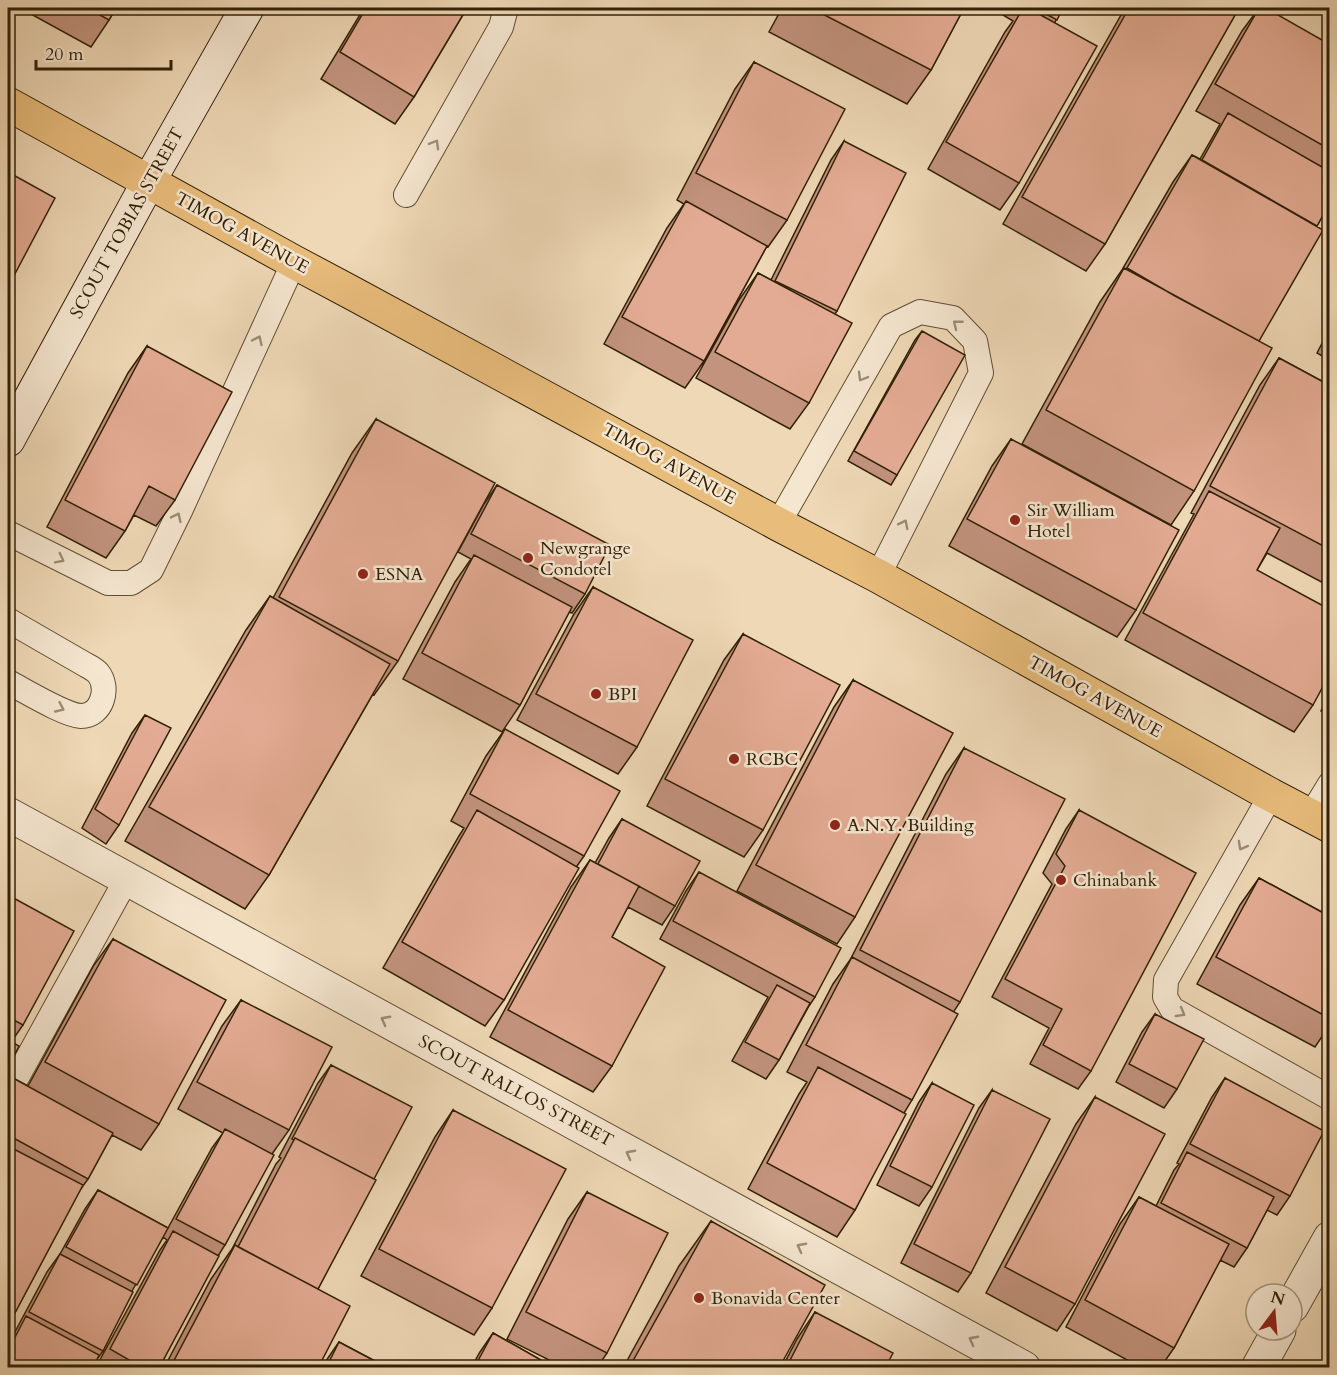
<svg xmlns="http://www.w3.org/2000/svg" width="1337" height="1375" font-family="Cardo,serif">
	<rect width="100%" height="100%" fill="#efd8b6"/>
	<filter id="stains"><feTurbulence type="fractalNoise" baseFrequency=".00333" numOctaves="4"/><feColorMatrix values="0 0 0 0 .2 0 0 0 0 .09 0 0 0 0 .02 0 0 0 .5 -.17"/></filter>
	<radialGradient id="worn" r=".72"><stop offset=".6" stop-color="#630" stop-opacity="0"/><stop offset="1" stop-color="#630" stop-opacity=".3"/></radialGradient>
	<g fill="none" stroke-linecap="round" stroke-linejoin="round">
		<g stroke="#604f33" stroke-width="26">
			<path id="lane" d="M406 195 501 27 506 8
				M778 524 891 326 920 312 953 318 975 341 981 373 878 576
				M8 533 108 583H131L151 570 180 511 294 262
				M8 620 86 665C90 667 95 670 98 673 110 688 102 716 81 716 64 715 24 690 8 682
				M1271 795 1166 980 1165 997 1172 1009 1330 1098
				M1311 815 1330 784
				M10 1090 126 880"/>
		</g>
		<g stroke="#604f33" stroke-width="35">
			<path id="street" d="M8 814 1024 1368
				M1292 1306 1330 1238
				M1258 1368 1279 1330"/>
		</g>
		<g stroke="#312107" stroke-width="35">
			<path id="secondary" d="M8 440 149 181 247 8"/>
		</g>
		<g stroke="#312107" stroke-width="35">
			<path id="primary" d="M8 104 294 262 354 294 778 524 878 576 1271 795 1330 826"/>
		</g>
		<use href="#lane" stroke="#f5e6d0" stroke-width="24"/>
		<use href="#street" stroke="#f5e6d0" stroke-width="33"/>
		<use href="#secondary" stroke="#f5e6d0" stroke-width="33"/>
		<use href="#primary" stroke="#e8bc7b" stroke-width="33"/>
	</g>
	<path fill="#c3937e" stroke="#312107" stroke-width="1.5" d="M20 8H116L109 20 91 47Z
		M364 8H467L414 97 395 124 321 79Z
		M782 8H964L931 70 907 104 769 32Z
		M1007 8H1063L1055 22 1019 183 1000 210 928 169 1005 32 1013 21 1003 15Z
		M1125 8H1239L1105 244 1086 271 1003 224Z
		M1259 8 1329 44V204L1317 226 1259 341 1194 491 1171 525 1022 444 1100 302 1122 270 1173 182 1192 155 1200 159 1220 124 1196 111 1242 31Z
		M754 62 787 220 768 247 767 246 704 361 685 388 604 344 667 228 684 204 677 200 735 89Z
		M844 141 837 311 835 314 809 403 790 429 696 378 739 300 758 273 771 280 831 160Z
		M1329 330V360L1317 353Z
		M922 331 897 475 891 485 848 461 915 340Z
		M147 346 175 500 156 526 134 515 125 531 106 558 47 527 128 373Z
		M1279 358 1329 385V586L1267 553 1257 570 1313 705 1294 732 1125 640 1194 514 1191 513 1260 385Z
		M376 419 398 661 374 695 373 694 269 875 245 909 125 841 246 630 270 596 273 598 352 453Z
		M1011 439 1136 610 1117 637 949 546 992 466Z
		M497 485 585 594 572 613 569 612 520 705 502 732 403 679 455 582 471 559 458 552 484 504Z
		M593 587 637 747 618 774 517 720 574 614Z
		M743 634 763 830 744 857 647 806 724 660Z
		M853 680 855 917 837 944 737 891 834 707Z
		M1329 696V715L1321 711Z
		M145 715 119 825 106 844 82 828 132 733Z
		M505 729 584 856 577 866 504 1000 485 1026 383 968 459 836 464 828 451 821 486 756Z
		M964 748 960 1002 954 1011 912 1100 904 1113 855 1210 837 1237 748 1189 799 1094 807 1082 787 1072 833 984 850 960 946 774Z
		M1079 810 1091 1071 1078 1089 1030 1064 1049 1028 992 997 1052 884 1043 873 1066 829Z
		M622 819 675 906 662 925 628 907 612 937V1066L593 1092 490 1037 571 887 590 860 595 863 609 838Z
		M699 872 815 997 809 1006 779 1060 766 1079 732 1061 768 997 660 939 686 891Z
		M1259 878 1329 916V1026L1315 1047 1197 984 1240 905Z
		M8 895 23 1025 11 1042 8 1068Z
		M113 939 159 1124 141 1150 112 1135 88 1179 80 1190 8 1326V1087L13 1078 28 1086 94 965Z
		M241 1000 289 1130 272 1154 225 1245 218 1256 159 1368 96 1367 160 1250 167 1240 163 1237 132 1291 103 1351 98 1358 8 1368V1345L47 1272 60 1254 85 1209 98 1190 168 1228 212 1148 223 1133 178 1109 222 1026Z
		M1155 1014 1177 1089 1164 1108 1116 1082 1142 1032Z
		M331 1065 374 1179 318 1289V1368H164L211 1279 232 1249 276 1164 281 1158 279 1157 318 1083Z
		M1225 1078 1290 1196 1277 1215 1267 1210 1247 1248 1234 1267 1220 1260 1174 1348 1160 1368H1142L1066 1327 1120 1224 1139 1197 1156 1206 1174 1170 1179 1164 1177 1163 1212 1097Z
		M932 1083V1187L919 1206 877 1185 919 1102Z
		M992 1090 971 1273 958 1292 901 1263 979 1108Z
		M1095 1097 1075 1304 1057 1331 986 1293 1076 1124Z
		M453 1110 492 1308 474 1335 361 1276 435 1137Z
		M587 1192 607 1353 597 1368H565L507 1339 568 1219Z
		M711 1221 779 1368H623L679 1266Z
		M815 1312 885 1368H782L797 1339Z
		M493 1333 555 1368H471L480 1352Z
		M339 1342 388 1368H321Z"/>
	<path fill="#e3ab93" stroke="#312107" stroke-width="1.5" d="M87 8H116L109 20Z
		M366 8H467L414 97 340 52Z
		M811 8H964L931 70Z
		M1023 8H1028L1097 46 1019 183 946 142Z
		M1035 8H1063L1057 20Z
		M1129 8H1239L1105 244 1022 197Z
		M1259 8H1266L1329 44V149L1215 84Z
		M754 62 845 109 787 220 696 173Z
		M1228 113 1329 171V204L1317 226 1202 160Z
		M844 141 906 173 837 311 775 281Z
		M1192 155 1323 230 1259 341 1175 296 1127 268Z
		M8 172 55 198 8 287Z
		M686 201 767 246 704 361 622 317Z
		M1124 268 1272 348 1194 491 1046 410Z
		M758 273 852 323 809 403 715 352Z
		M922 331 965 355 897 475 854 451Z
		M147 346 232 392 175 500 149 486 125 531 65 500Z
		M1279 358 1329 385V549L1210 486Z
		M376 419 495 483 398 661 279 597Z
		M1011 439 1179 530 1136 610 967 519Z
		M497 485 610 545 585 594 471 534Z
		M1209 491 1280 528 1257 570 1329 609V675L1313 705 1143 613Z
		M474 555 572 607 520 705 422 653Z
		M593 587 693 640 637 747 536 694Z
		M270 596 390 664 269 875 149 807Z
		M743 634 840 685 763 830 665 779Z
		M853 680 953 733 855 917 756 865Z
		M145 715 171 728 119 825 95 809Z
		M505 729 620 791 584 856 470 794Z
		M964 748 1065 799 960 1002 860 950Z
		M477 810 579 868 504 1000 402 942Z
		M1079 810 1196 873 1091 1071 1043 1045 1062 1009 1005 979 1065 866 1056 854Z
		M622 819 700 861 675 906 598 864Z
		M590 860 639 886 612 937 665 967 612 1066 508 1010Z
		M699 872 841 948 815 997 673 921Z
		M1259 878 1329 916V1018L1216 957Z
		M8 895 74 931 23 1025 8 1017Z
		M113 939 226 1000 159 1124 45 1062Z
		M852 957 958 1014 912 1100 806 1045Z
		M777 985 810 1003 779 1060 745 1042Z
		M241 1000 332 1047 289 1130 197 1082Z
		M1155 1014 1204 1039 1177 1089 1129 1064Z
		M8 1040 19 1046 8 1068Z
		M331 1065 412 1107 374 1179 295 1138 294 1140 292 1139Z
		M818 1067 906 1114 855 1210 767 1163Z
		M13 1078 113 1133 88 1179 8 1135V1089Z
		M1225 1078 1324 1131 1290 1196 1190 1144Z
		M932 1083 974 1105 932 1187 890 1166Z
		M992 1090 1050 1119 971 1273 914 1244Z
		M1095 1097 1165 1134 1075 1304 1005 1267Z
		M453 1110 566 1169 492 1308 379 1249Z
		M225 1129 274 1155 225 1245 176 1219Z
		M295 1138 376 1180 318 1289 238 1247Z
		M8 1146 83 1185 8 1326Z
		M1187 1152 1274 1197 1247 1248 1161 1203Z
		M98 1190 168 1228 137 1285 66 1247Z
		M587 1192 668 1233 607 1353 526 1312Z
		M1139 1197 1229 1244 1174 1348 1085 1300Z
		M711 1221 825 1285 779 1368H629Z
		M173 1231 219 1256 159 1368H143L110 1349Z
		M235 1245 350 1306 318 1368H170Z
		M60 1254 133 1292 103 1351 29 1312Z
		M815 1312 893 1353 885 1368H786Z
		M26 1316 99 1355 93 1368H8V1351Z
		M493 1333 555 1368H474Z
		M339 1342 388 1368H326Z"/>
	<defs><path id="oneway-chevron" d="M-2-3.5L2.5 0L-2 3.5" fill="none" stroke-width="1.6" stroke-linecap="round" stroke-linejoin="round" transform="scale(1.5)"/></defs>
	<g stroke="#9d8d76">
		<use href="#oneway-chevron" transform="translate(435 144) rotate(-60)"/>
		<use href="#oneway-chevron" transform="translate(957 324) rotate(-141)"/>
		<use href="#oneway-chevron" transform="translate(258 340) rotate(-65)"/>
		<use href="#oneway-chevron" transform="translate(862 377) rotate(120)"/>
		<use href="#oneway-chevron" transform="translate(177 517) rotate(-64)"/>
		<use href="#oneway-chevron" transform="translate(904 524) rotate(-63)"/>
		<use href="#oneway-chevron" transform="translate(60 559) rotate(27)"/>
		<use href="#oneway-chevron" transform="translate(60 708) rotate(25)"/>
		<use href="#oneway-chevron" transform="translate(1242 846) rotate(119)"/>
		<use href="#oneway-chevron" transform="translate(1181 1013) rotate(30)"/>
		<use href="#oneway-chevron" transform="translate(385 1020) rotate(-152)"/>
		<use href="#oneway-chevron" transform="translate(630 1154) rotate(-152)"/>
		<use href="#oneway-chevron" transform="translate(801 1247) rotate(-152)"/>
		<use href="#oneway-chevron" transform="translate(973 1340) rotate(-152)"/>
	</g>
	<g fill="#8f2418" stroke="#f5e6d0" stroke-width="2">
		<circle cx="1015" cy="520" r="6"/>
		<circle cx="528" cy="558" r="6"/>
		<circle cx="363" cy="574" r="6"/>
		<circle cx="596" cy="694" r="6"/>
		<circle cx="734" cy="759" r="6"/>
		<circle cx="835" cy="825" r="6"/>
		<circle cx="1061" cy="880" r="6"/>
		<circle cx="699" cy="1298" r="6"/>
	</g>
	<g text-anchor="middle" dominant-baseline="central" stroke-width="5" stroke-linejoin="round" paint-order="stroke">
		<g font-size="18" fill="#312107" stroke="#f5e6d0">
			<text transform="translate(127 223) rotate(-61)">SCOUT TOBIAS STREET</text>
			<text transform="translate(242 233) rotate(29)">TIMOG AVENUE</text>
			<text transform="translate(669 464) rotate(29)">TIMOG AVENUE</text>
			<text transform="translate(1095 697) rotate(29)">TIMOG AVENUE</text>
			<text transform="translate(516 1091) rotate(28)">SCOUT RALLOS STREET</text>
		</g>
		<g font-size="18" fill="#312107" stroke="#f5e6d0" text-anchor="start">
			<text x="1027" y="510">Sir William<tspan x="1027" dy="21">Hotel</tspan></text>
			<text x="540" y="548">Newgrange<tspan x="540" dy="21">Condotel</tspan></text>
			<text x="375" y="574">ESNA</text>
			<text x="608" y="694">BPI</text>
			<text x="746" y="759">RCBC</text>
			<text x="847" y="825">A.N.Y. Building</text>
			<text x="1073" y="880">Chinabank</text>
			<text x="711" y="1298">Bonavida Center</text>
		</g>
	</g>
	<rect width="1337" height="1375" fill="none" stroke="#efd8b6" stroke-width="30"/>
	<rect x="9" y="9" width="1319" height="1357" fill="none" stroke="#312107" stroke-width="3"/>
	<rect x="15" y="15" width="1307" height="1345" fill="none" stroke="#312107" stroke-width="1.5"/>
	<g transform="translate(1274 1312) rotate(16)"><circle r="28" fill="#f5e6d0" stroke="#a79780" stroke-width="1.5"/>
	<path d="M0-4.5L10 22L0 15L-10 22Z" fill="#8f2418"/>
	<text y="-9" font-size="16" font-weight="bold" text-anchor="middle" fill="#312107">N</text>
	</g>
	<path d="M36 60v9h135v-9" fill="none" stroke="#312107" stroke-width="3"/>
	<text x="45" y="60" font-size="18" fill="#312107" stroke="#f5e6d0" stroke-width="4.5" paint-order="stroke">20 m</text>
	<rect width="100%" height="100%" filter="url(#stains)"/>
	<rect width="100%" height="100%" fill="url(#worn)"/>
</svg>
